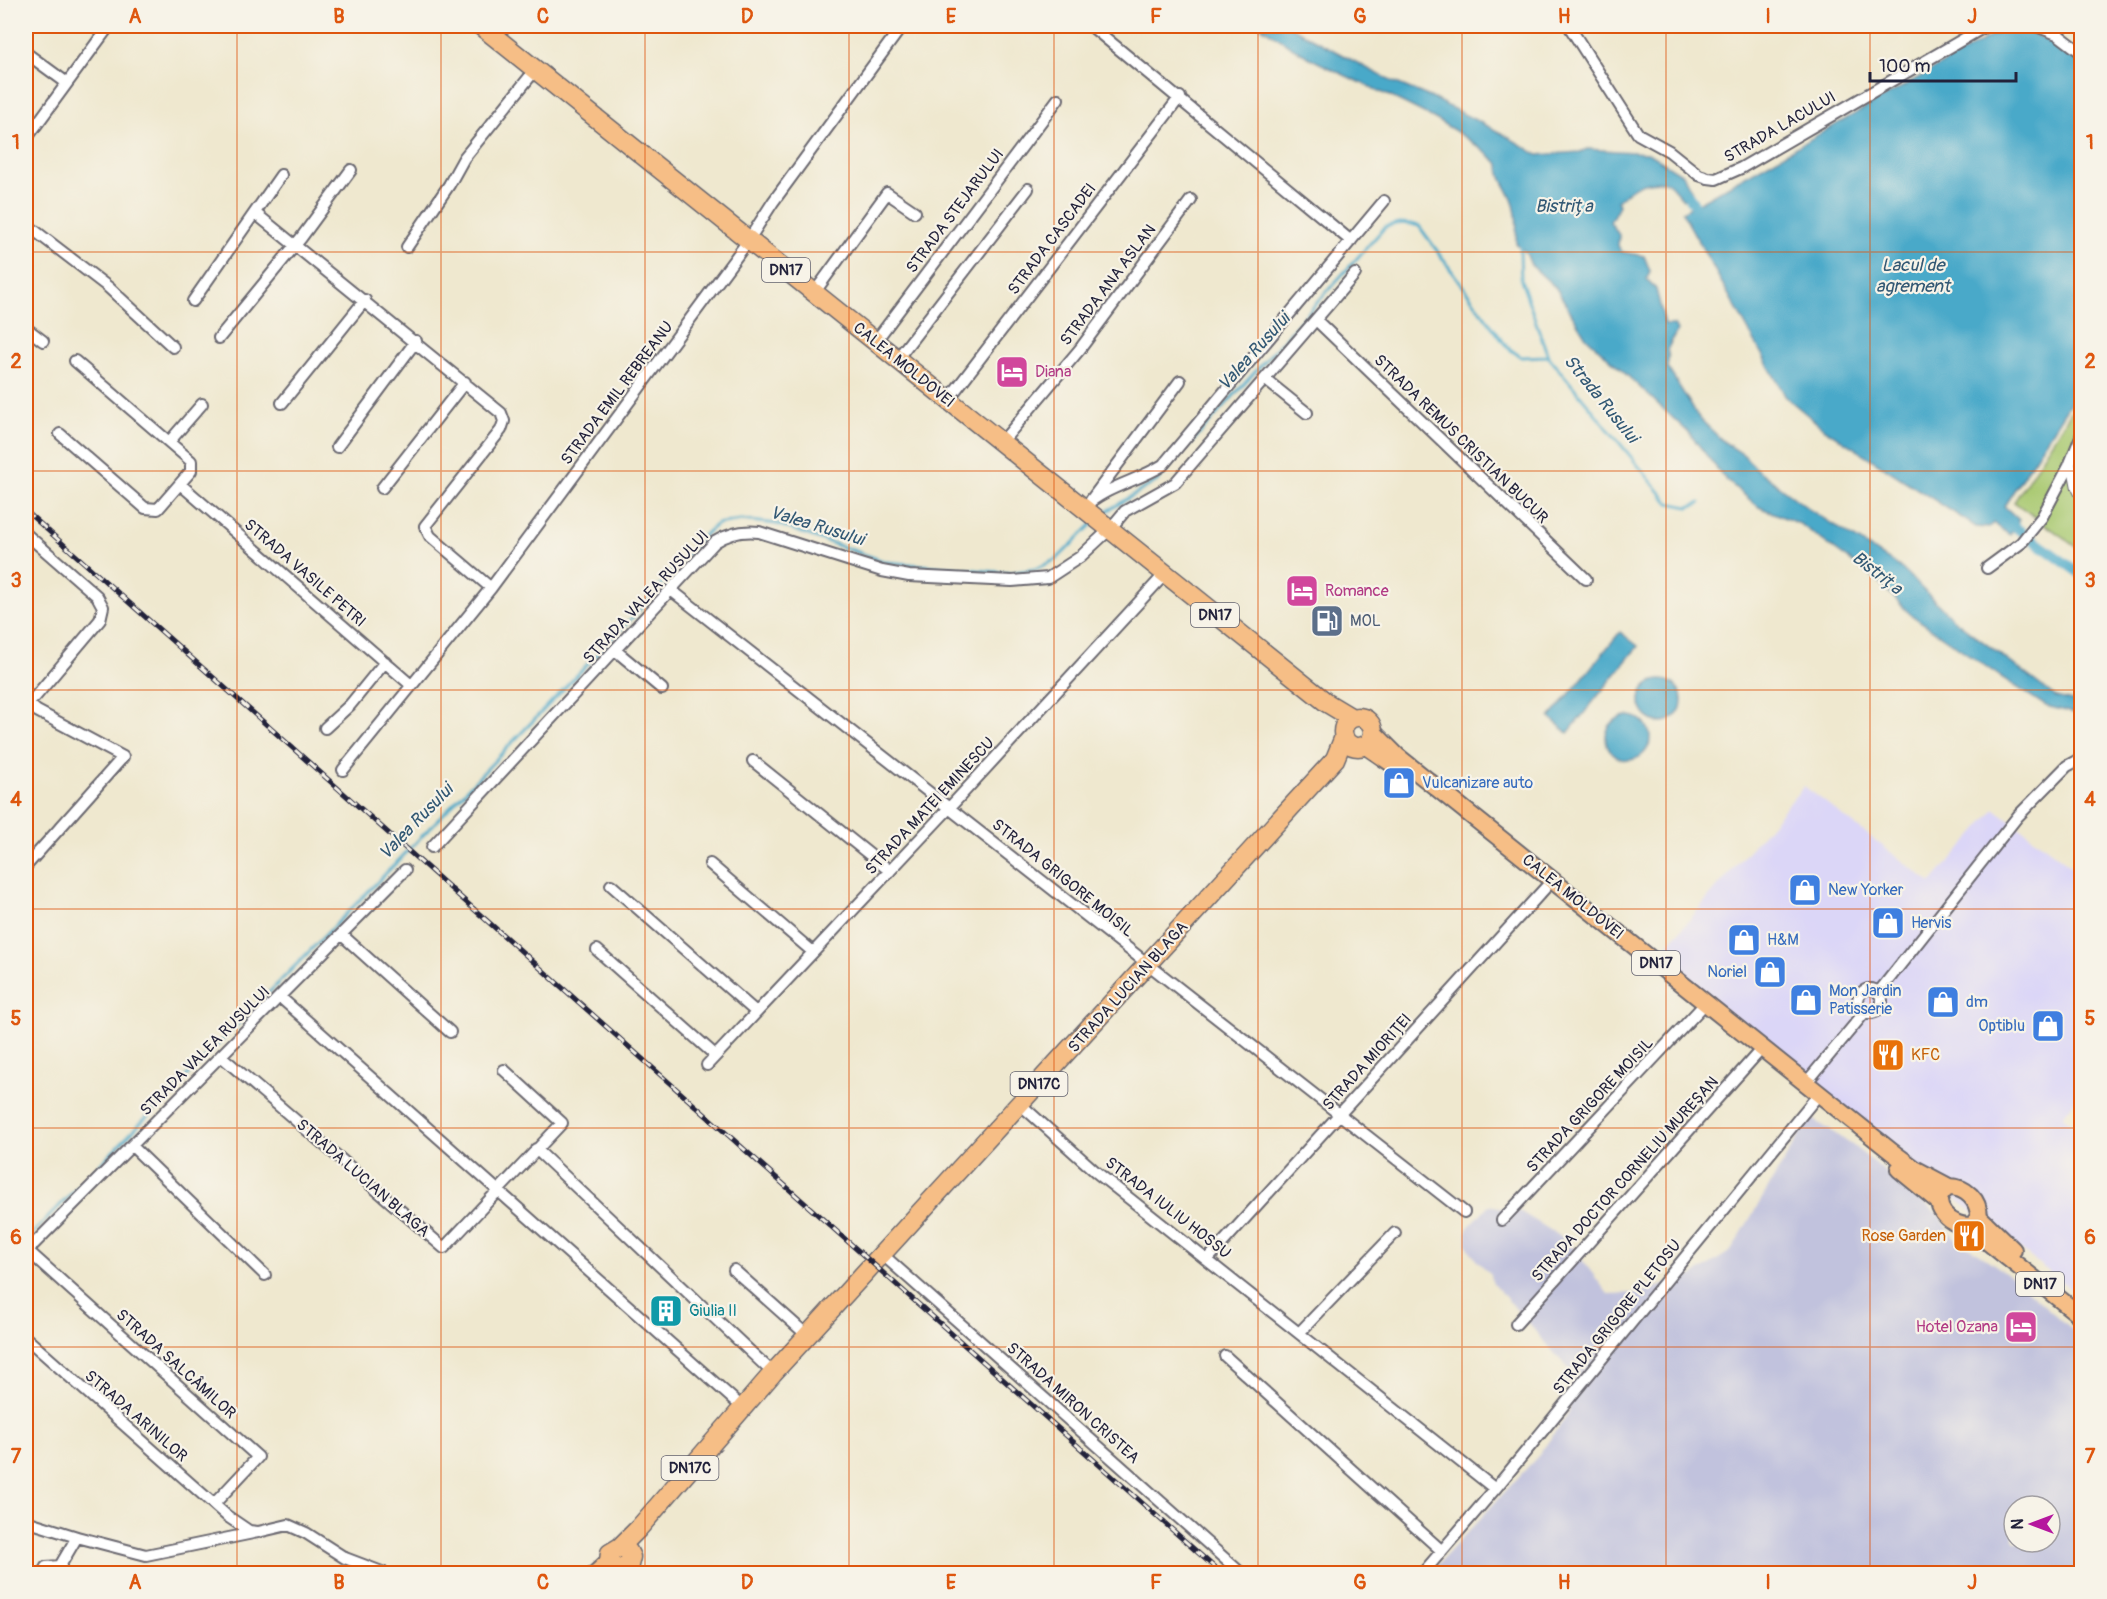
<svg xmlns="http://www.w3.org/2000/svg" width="2107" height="1599" font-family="Pangolin,sans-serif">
	<rect width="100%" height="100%" fill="#f7f3e8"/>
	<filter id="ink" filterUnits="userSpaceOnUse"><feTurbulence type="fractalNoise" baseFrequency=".0167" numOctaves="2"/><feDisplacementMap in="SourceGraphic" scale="12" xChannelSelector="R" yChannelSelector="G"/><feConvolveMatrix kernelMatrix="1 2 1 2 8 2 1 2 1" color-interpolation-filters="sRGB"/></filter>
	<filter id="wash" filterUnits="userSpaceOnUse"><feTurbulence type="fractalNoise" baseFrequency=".008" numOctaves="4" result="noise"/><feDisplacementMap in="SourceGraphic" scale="24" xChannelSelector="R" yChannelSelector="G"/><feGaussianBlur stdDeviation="1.35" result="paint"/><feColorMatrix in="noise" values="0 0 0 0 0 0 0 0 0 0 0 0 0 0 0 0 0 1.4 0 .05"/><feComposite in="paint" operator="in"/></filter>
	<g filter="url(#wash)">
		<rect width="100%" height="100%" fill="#efe8cf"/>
		<path fill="#dbd6f7" d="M1804 786 1931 883 1995 809 2081 874V1093L2063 1116 2081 1133V1297L1654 961Z"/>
		<path fill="#c1c2dd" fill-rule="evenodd" d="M1810 1117 1852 1145 1938 1214 1953 1236 2011 1276 2081 1338V1573L1429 1574 1539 1455 1569 1412 1572 1373 1492 1282 1491 1274 1476 1260 1467 1245V1229L1489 1205 1521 1212 1568 1241 1608 1294 1639 1293 1692 1276 1731 1251ZM2014 1506H2050V1542H2014Z"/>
		<path fill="#a9c971" stroke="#667656" stroke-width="1.5" d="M2081 396V550L2014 502Z"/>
		<path fill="#4aa9c9" stroke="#366682" stroke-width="1.5" d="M1260 26H1289L1389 80 1430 97 1503 134 1538 155 1580 152 1587 149 1648 153 1683 175 1692 192 1683 199 1668 182C1644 179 1634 185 1617 201L1619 205 1610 222 1619 235 1618 246 1622 252 1644 256 1650 271 1647 279 1656 289 1665 325H1674L1677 331 1667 350 1669 356 1667 367 1699 418 1724 442 1744 455 1754 467 1810 510 1900 567 1952 618 2056 697 2080 703 2078 714 2046 706 2001 677 1910 614 1878 581 1800 524 1759 507 1726 480 1689 433 1586 337 1556 288 1531 265 1526 253 1516 243C1517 226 1518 210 1510 195 1504 182 1499 179 1499 164 1445 114 1374 92 1310 58 1293 49 1276 36 1260 26Z
			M2009 26C2038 33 2058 46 2082 64L2081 386 2004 506 2019 520 2010 535 1993 523 1989 528 1976 527 1823 428 1786 397 1682 212Z
			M1620 632 1638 646 1568 733 1550 718Z
			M1640 701a21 21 0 1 1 42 0a21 21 0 1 1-42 0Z
			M1606 738a22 22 0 1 1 44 0a22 22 0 1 1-44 0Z"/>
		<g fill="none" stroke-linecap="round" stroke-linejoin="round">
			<path stroke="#4aa9c9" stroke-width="3" d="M1522 244 1520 249 1521 280 1548 356 1669 503 1689 507 1700 503
				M1102 514 1157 481 1385 227C1397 222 1407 222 1419 226L1507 347 1521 357 1548 356
				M26 1240 401 858 633 617 702 537 717 524 741 520 777 524 886 562 1009 573 1035 569 1057 559 1093 523"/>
			<path stroke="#4aa9c9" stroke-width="10" d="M1681 184 1694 204
				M2015 527 2082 575"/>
		</g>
	</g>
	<g filter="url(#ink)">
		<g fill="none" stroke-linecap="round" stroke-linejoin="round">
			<g stroke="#6a676f" stroke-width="10">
				<path id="pedestrian" d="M2071 462 2076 488 2082 500"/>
			</g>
			<g stroke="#6a676f" stroke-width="14">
				<path id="minor" d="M1091 26 1351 241
					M1569 26 1638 134 1669 151 1699 175 1708 178 1716 179 1741 168 1986 26
					M2036 26 2057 34 2082 53
					M26 53 67 83
					M26 139 109 26
					M255 213 501 413 504 421 501 430 425 526 430 536 491 588
					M26 224 108 287 173 347
					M407 247 449 185 464 158 536 69
					M814 293 887 193 915 212
					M193 301 281 175
					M1316 320 1586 579
					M26 328 43 341
					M219 338 301 238 351 170
					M875 342 1058 99
					M897 359 1028 189
					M1266 380 1307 413
					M948 400 1180 97
					M282 403 365 300
					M60 434 145 508 158 509 191 471V461L75 361
					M169 442 202 404
					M1001 443 1080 349 1191 200
					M337 447 416 341
					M180 484 411 685
					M382 488 465 382
					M1091 500 1180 381
					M1083 508C1104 487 1138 481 1163 465L1384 201
					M26 534 97 596 103 607 100 620 35 697 26 705
					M1987 568 2021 543 2042 517 2069 466 2082 434
					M671 590C937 796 1199 1006 1464 1212
					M615 650 662 689
					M325 728 350 705 385 662
					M753 761 890 871
					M343 770 491 588 748 241 773 202 902 26
					M432 847 715 542C729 533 742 530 759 532L882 571 909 576 1012 581 1048 578 1080 557 1110 529 1125 511 1175 483 1355 274
					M710 864 813 952
					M26 866 123 757 37 711 29 704
					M611 885 756 1012
					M342 935 450 1032
					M597 950 715 1055
					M1858 1001a12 12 0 1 1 24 0a12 12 0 1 1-24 0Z
					M1878 993 2018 816 2067 766 2082 758
					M280 997 742 1407
					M221 1056 444 1248 562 1123 504 1070
					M707 1065 951 806 1164 575
					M1806 1083 1865 1012
					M1020 1104 1096 1172 1495 1489
					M132 1146 265 1275
					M536 1149 773 1373
					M1502 1220 1700 1009
					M27 1250 258 1457 214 1504
					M26 1252 405 870
					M883 1255 1242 1574
					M1208 1259 1547 886
					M734 1270 808 1336
					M1516 1324 1757 1054
					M1300 1332 1395 1233
					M26 1338 227 1516 249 1531 258 1532 288 1525 306 1533 345 1558 387 1574
					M1225 1356 1442 1551
					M26 1521 77 1537 60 1566 46 1567 42 1574
					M77 1537 146 1555 258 1532
					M1422 1574 1495 1489 1814 1100"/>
			</g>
			<g stroke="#6a676f" stroke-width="20">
				<path id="primary" d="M1373 732 1397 756 1892 1152 1915 1169 1949 1187
					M1365 745 1397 767
					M1899 1169 1938 1201
					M1949 1187C1966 1187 1979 1200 1979 1217L1973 1225C1952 1231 1924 1201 1949 1187Z
					M1979 1217 2013 1250
					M1968 1226 2082 1317
					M595 1574 609 1561"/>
			</g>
			<g stroke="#6a676f" stroke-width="21">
				<path id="trunk" d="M481 26 1327 703 1352 718
					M1343 732a15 15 0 1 1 30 0a15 15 0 1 1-30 0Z
					M620 1547 638 1529 773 1373 1335 759 1344 737
					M620 1569 629 1565 631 1557 628 1551 620 1547 610 1553 609 1561 614 1568 626 1574"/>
			</g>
			<use href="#pedestrian" stroke="#fff" stroke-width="8"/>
			<use href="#minor" stroke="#fff" stroke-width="10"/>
			<use href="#primary" stroke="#f6be86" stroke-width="16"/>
			<use href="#trunk" stroke="#f6be86" stroke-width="18"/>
			<g stroke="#22223b" stroke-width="5">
				<path id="rail" d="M26 511 1222 1574"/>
			</g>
			<use href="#rail" stroke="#f7f3e8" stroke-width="3" stroke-dasharray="9" stroke-linecap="butt"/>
		</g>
	</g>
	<path fill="none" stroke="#de560e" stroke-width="1.5" stroke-opacity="0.55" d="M237 26V1574M441 26V1574M645 26V1574M849 26V1574M1054 26V1574M1258 26V1574M1462 26V1574M1666 26V1574M1870 26V1574M26 252H2082M26 471H2082M26 690H2082M26 909H2082M26 1128H2082M26 1347H2082"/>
	<defs>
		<g id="hotel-square" transform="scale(1.725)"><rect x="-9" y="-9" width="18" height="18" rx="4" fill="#d1479c" stroke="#f7f3e8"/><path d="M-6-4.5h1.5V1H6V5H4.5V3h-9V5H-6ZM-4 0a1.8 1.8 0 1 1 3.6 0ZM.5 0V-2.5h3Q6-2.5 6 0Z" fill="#fff"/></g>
		<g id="fuel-square" transform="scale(1.725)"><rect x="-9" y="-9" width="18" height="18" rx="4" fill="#5c6f8a" stroke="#f7f3e8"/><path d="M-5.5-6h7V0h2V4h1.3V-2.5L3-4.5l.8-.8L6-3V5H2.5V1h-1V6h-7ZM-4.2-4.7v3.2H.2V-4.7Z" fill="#fff"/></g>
		<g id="shop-square" transform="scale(1.725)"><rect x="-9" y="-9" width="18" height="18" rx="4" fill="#3f7fe0" stroke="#f7f3e8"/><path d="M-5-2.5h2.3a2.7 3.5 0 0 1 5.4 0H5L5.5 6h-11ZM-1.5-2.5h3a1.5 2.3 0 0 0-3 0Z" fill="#fff"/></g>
		<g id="restaurant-square" transform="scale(1.725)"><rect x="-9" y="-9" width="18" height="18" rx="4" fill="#e8710a" stroke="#f7f3e8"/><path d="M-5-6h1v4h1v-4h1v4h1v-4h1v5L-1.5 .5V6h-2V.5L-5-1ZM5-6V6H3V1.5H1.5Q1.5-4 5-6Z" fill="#fff"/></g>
		<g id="building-square" transform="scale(1.725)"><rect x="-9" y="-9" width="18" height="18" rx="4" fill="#0f9aa8" stroke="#f7f3e8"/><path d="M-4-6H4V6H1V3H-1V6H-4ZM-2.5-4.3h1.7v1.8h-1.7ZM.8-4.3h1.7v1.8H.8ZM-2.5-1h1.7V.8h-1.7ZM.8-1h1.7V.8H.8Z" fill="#fff"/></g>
	</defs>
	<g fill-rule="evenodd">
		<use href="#hotel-square" x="1012" y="372"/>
		<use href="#hotel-square" x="1302" y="591"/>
		<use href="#fuel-square" x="1327" y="621"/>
		<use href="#shop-square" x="1399" y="783"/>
		<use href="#shop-square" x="1805" y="890"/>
		<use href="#shop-square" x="1888" y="923"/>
		<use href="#shop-square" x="1744" y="940"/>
		<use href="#shop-square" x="1770" y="972"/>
		<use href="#shop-square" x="1806" y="1000"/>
		<use href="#shop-square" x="1943" y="1002"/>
		<use href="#shop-square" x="2048" y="1026"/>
		<use href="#restaurant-square" x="1888" y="1055"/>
		<use href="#restaurant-square" x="1969" y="1236"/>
		<use href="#building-square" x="666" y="1311"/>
		<use href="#hotel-square" x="2021" y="1327"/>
	</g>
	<g text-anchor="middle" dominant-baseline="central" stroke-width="4.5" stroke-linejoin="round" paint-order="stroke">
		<g fill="#f7f3e8" stroke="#62616f" stroke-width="1.5">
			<rect x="762" y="258" width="48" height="24" rx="4.5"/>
			<rect x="1191" y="603" width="48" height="24" rx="4.5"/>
			<rect x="1632" y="951" width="48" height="24" rx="4.5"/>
			<rect x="1010.5" y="1072" width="57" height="24" rx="4.5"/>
			<rect x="2016" y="1272" width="48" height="24" rx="4.5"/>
			<rect x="661.5" y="1456" width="57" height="24" rx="4.5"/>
		</g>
		<g font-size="15" font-weight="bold" fill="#22223b">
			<text x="786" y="270">DN17</text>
			<text x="1215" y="615">DN17</text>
			<text x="1656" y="963">DN17</text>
			<text x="1039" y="1084">DN17C</text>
			<text x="2040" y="1284">DN17</text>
			<text x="690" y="1468">DN17C</text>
		</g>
		<g font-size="16" fill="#22223b" stroke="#f7f3e8">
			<text transform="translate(1780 127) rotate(-30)">STRADA LACULUI</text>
			<text transform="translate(955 211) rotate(-53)">STRADA STEJARULUI</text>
			<text transform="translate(1052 239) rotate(-53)">STRADA CASCADEI</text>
			<text transform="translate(1108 285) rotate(-53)">STRADA ANA ASLAN</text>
			<text transform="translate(904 365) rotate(39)">CALEA MOLDOVEI</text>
			<text transform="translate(617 393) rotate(-53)">STRADA EMIL REBREANU</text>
			<text transform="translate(1461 439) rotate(44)">STRADA REMUS CRISTIAN BUCUR</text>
			<text transform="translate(305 573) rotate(41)">STRADA VASILE PETRI</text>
			<text transform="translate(646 597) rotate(-47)">STRADA VALEA RUSULUI</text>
			<text transform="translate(930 806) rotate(-47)">STRADA MATEI EMINESCU</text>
			<text transform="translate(1063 878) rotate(39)">STRADA GRIGORE MOISIL</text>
			<text transform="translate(1573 897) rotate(39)">CALEA MOLDOVEI</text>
			<text transform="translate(1128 987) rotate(-48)">STRADA LUCIAN BLAGA</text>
			<text transform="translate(205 1051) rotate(-45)">STRADA VALEA RUSULUI</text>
			<text transform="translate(1367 1062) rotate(-48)">STRADA MIORIȚEI</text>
			<text transform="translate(1590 1105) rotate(-47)">STRADA GRIGORE MOISIL</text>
			<text transform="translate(363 1178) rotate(41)">STRADA LUCIAN BLAGA</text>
			<text transform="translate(1625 1179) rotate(-48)">STRADA DOCTOR CORNELIU MUREȘAN</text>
			<text transform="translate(1168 1208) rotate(38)">STRADA IULIU HOSSU</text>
			<text transform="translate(1617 1317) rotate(-51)">STRADA GRIGORE PLETOSU</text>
			<text transform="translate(176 1364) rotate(42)">STRADA SALCÂMILOR</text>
			<text transform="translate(1073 1403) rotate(42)">STRADA MIRON CRISTEA</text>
			<text transform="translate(136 1416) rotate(41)">STRADA ARINILOR</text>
		</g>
		<g font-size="16" fill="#b23c85" stroke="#f7f3e8" text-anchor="start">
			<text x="1035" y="372">Diana</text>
			<text x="1325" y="591">Romance</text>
			<text x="1998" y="1327" text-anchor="end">Hotel Ozana</text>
		</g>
		<g font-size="16" fill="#4e5e75" stroke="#f7f3e8" text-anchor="start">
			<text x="1350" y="621">MOL</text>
		</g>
		<g font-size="16" fill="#366cbe" stroke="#f7f3e8" text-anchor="start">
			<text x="1422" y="783">Vulcanizare auto</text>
			<text x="1828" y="890">New Yorker</text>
			<text x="1911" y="923">Hervis</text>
			<text x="1767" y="940">H&amp;M</text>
			<text x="1747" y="972" text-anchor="end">Noriel</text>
			<text x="1829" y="991">Mon Jardin<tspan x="1829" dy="18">Patisserie</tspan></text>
			<text x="1966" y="1002">dm</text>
			<text x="2025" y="1026" text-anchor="end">Optiblu</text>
		</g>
		<g font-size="16" fill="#c56008" stroke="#f7f3e8" text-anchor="start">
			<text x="1911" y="1055">KFC</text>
			<text x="1946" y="1236" text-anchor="end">Rose Garden</text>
		</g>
		<g font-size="16" fill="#0d838f" stroke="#f7f3e8" text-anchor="start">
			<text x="689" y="1311">Giulia II</text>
		</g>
		<g font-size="18" font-style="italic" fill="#325874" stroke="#f7f3e8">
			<text x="1564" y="206">Bistrița</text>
			<text x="1913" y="265">Lacul de<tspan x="1913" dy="21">agrement</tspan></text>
			<text transform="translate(1254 352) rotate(-48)">Valea Rusului</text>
			<text transform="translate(1601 399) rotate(51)">Strada Rusului</text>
			<text transform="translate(817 526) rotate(17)">Valea Rusului</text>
			<text transform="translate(1877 573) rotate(38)">Bistrița</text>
			<text transform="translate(416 822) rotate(-46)">Valea Rusului</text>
		</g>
	</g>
	<rect width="2107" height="1599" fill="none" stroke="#f7f3e8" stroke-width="66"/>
	<g transform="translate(2032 1524) rotate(270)"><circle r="28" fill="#f7f3e8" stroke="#a29fa3" stroke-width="1.5"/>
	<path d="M0-4.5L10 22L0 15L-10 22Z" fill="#b5179e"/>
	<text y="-9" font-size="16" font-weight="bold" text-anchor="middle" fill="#22223b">N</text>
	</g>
	<path d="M1870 72v9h146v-9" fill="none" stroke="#22223b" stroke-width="3"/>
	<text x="1879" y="72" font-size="18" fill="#22223b" stroke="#f7f3e8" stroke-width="4.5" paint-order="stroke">100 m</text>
	<rect x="33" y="33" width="2041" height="1533" fill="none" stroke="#de560e" stroke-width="2"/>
	<g font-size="20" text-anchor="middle" font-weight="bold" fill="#de560e">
		<text x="135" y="23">A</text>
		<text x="339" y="23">B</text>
		<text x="543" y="23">C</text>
		<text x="747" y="23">D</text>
		<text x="951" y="23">E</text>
		<text x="1156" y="23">F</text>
		<text x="1360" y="23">G</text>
		<text x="1564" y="23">H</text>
		<text x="1768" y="23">I</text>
		<text x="1972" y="23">J</text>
		<text x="16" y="149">1</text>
		<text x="2090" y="149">1</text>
		<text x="16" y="368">2</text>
		<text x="2090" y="368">2</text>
		<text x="16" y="587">3</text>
		<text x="2090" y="587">3</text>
		<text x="16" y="806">4</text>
		<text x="2090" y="806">4</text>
		<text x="16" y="1025">5</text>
		<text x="2090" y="1025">5</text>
		<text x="16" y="1244">6</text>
		<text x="2090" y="1244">6</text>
		<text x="16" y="1463">7</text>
		<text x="2090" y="1463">7</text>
		<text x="135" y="1589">A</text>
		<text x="339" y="1589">B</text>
		<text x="543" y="1589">C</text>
		<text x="747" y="1589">D</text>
		<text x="951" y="1589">E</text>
		<text x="1156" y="1589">F</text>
		<text x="1360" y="1589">G</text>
		<text x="1564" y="1589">H</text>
		<text x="1768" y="1589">I</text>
		<text x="1972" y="1589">J</text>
	</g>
</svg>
